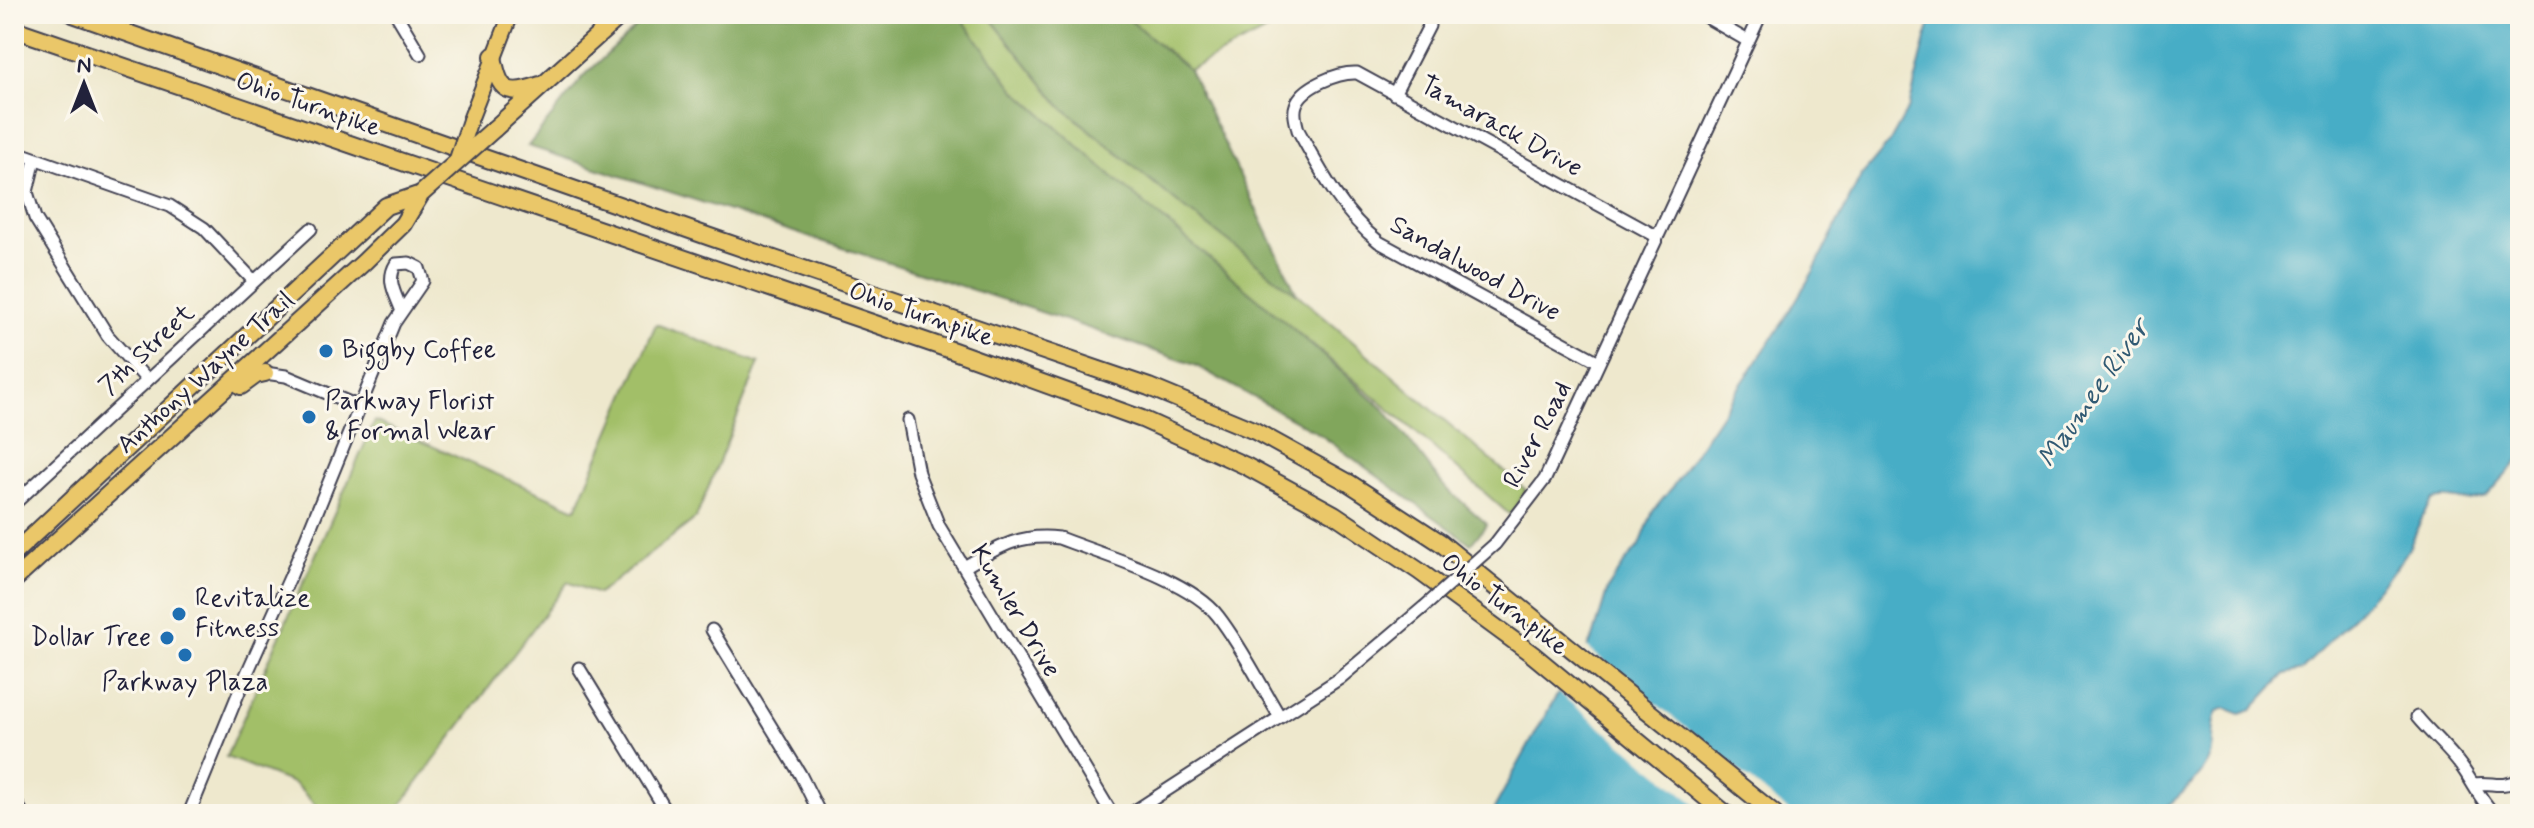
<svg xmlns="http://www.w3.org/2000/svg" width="2534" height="828" font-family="Mynerve,sans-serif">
	<rect width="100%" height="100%" fill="#fbf7ec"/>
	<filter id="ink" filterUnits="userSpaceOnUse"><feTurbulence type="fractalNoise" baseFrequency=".0125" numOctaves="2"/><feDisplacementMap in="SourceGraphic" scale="16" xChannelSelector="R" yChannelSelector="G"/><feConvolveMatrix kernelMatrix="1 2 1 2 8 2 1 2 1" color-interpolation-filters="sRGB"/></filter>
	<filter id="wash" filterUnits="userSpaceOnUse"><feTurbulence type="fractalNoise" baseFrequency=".006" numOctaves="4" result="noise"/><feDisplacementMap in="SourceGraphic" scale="32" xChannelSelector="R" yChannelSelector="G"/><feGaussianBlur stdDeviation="1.8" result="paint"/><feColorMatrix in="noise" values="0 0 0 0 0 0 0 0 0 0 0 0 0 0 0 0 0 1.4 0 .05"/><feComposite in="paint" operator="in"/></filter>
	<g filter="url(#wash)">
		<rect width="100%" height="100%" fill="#eee8cd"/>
		<path fill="#a2bf67" stroke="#627051" stroke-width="2" d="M958 14H987L1061 106 1178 203 1297 294 1526 490 1510 515 1410 427 1115 179 1015 90Z
			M1127 14H1299L1189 70 1131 21Z
			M656 324 759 363 696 518 598 594 568 582 394 814H324L295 784 226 757 375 421 576 509Z"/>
		<path fill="#81a65c" stroke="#52644c" stroke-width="2" d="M650 14H958L1015 90 1115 179 1276 314 1386 411 1444 486 1487 524 1471 544 1318 433 1195 365 1056 317 528 146 584 76Z
			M987 14H1127L1131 21 1189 70 1297 294 1178 203 1061 106Z"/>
		<path fill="#47adc6" stroke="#346880" stroke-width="2" d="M1932 14H2520V459L2486 497 2470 501 2450 498 2433 500C2419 516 2417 537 2405 555 2375 596 2337 632 2302 670L2285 674 2252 710 2240 714 2225 708 2218 711C2211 724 2215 741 2211 756 2203 779 2176 798 2158 814H1491L1551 705 1593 638 1608 588 1625 562 1640 545 1653 511 1671 489 1783 322 1813 272 1861 176 1889 143 1909 107Z"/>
		<path fill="#eee8cd" d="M1584 645 1792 814H1708L1555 690Z"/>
	</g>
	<g filter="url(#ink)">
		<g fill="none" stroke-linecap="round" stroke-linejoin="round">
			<g stroke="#414051" stroke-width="15">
				<path id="minor" d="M396 14 420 54
					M1701 14 1748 41
					M1394 94 1429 26 1427 14
					M14 151 170 206 204 228 253 280
					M35 159 27 192 35 218 108 336 147 380
					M1599 362 1379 242C1342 213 1320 170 1298 130 1296 122 1293 113 1296 105 1302 86 1339 72 1357 73L1656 236
					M265 373 286 376 360 407
					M908 420 918 473 939 526 1112 814
					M14 504 311 229
					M1495 544 1545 479 1761 14
					M964 567C997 548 1019 533 1059 538 1103 555 1191 580 1218 616 1242 647 1260 684 1280 717
					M712 630 800 774 820 814
					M579 668 668 814
					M2417 717C2431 734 2449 749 2461 766 2473 782 2480 800 2494 814
					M2473 784C2494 781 2498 790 2520 779
					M14 799 23 814
					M189 814 243 682 291 575 394 323 423 281 419 268 409 263 396 264C386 280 395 293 401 309
					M1130 814 1339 679 1424 607"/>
			</g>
			<g stroke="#414051" stroke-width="18">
				<path id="major" d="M470 120 511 14"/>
			</g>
			<g stroke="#414051" stroke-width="20">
				<path id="highway" d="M73 14 710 237 1149 387 1255 431 1349 483 1441 543 1775 814
					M14 29 954 351 1142 419 1246 466 1334 514 1419 571 1532 654 1726 814
					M493 56C499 91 506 97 540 85
					M494 129 622 14
					M241 386 256 375 265 373
					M14 553 386 206 421 194
					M14 580 364 262 403 224 421 194"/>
			</g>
			<use href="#minor" stroke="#fff" stroke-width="11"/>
			<use href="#major" stroke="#eac769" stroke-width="14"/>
			<use href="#highway" stroke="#eac769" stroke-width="16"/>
			<g stroke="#414051" stroke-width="15" stroke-linecap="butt">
				<path id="minor-bridge" d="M1424 607 1495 544"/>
			</g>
			<g stroke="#414051" stroke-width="18" stroke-linecap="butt">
				<path id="major-bridge" d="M457 159 470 120"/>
			</g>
			<g stroke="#414051" stroke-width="20" stroke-linecap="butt">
				<path id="highway-bridge" d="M421 194 494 129"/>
			</g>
			<use href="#minor-bridge" stroke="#fff" stroke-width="11"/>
			<use href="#major-bridge" stroke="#eac769" stroke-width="14"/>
			<use href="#highway-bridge" stroke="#eac769" stroke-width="16"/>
		</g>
	</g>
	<g fill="#1f6fb2" stroke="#fbf7ec" stroke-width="3">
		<circle cx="326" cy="351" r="8"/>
		<circle cx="309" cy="417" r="8"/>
		<circle cx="179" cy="614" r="8"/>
		<circle cx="167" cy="638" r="8"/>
		<circle cx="185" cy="655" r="8"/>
	</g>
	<g text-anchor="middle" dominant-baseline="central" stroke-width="6" stroke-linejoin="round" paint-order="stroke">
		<g font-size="26" fill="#22223b" stroke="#fbf7ec">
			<text transform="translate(308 105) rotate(19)">Ohio Turnpike</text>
			<text transform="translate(1501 127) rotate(29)">Tamarack Drive</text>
			<text transform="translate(1475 269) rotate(29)">Sandalwood Drive</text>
			<text transform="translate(921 315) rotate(19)">Ohio Turnpike</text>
			<text transform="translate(147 350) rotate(-43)">7th Street</text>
			<text transform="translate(206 373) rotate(-42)">Anthony Wayne Trail</text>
			<text transform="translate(1538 435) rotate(-62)">River Road</text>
			<text transform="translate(1504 605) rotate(37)">Ohio Turnpike</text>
			<text transform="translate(1015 611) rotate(59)">Kumler Drive</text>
		</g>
		<g font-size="26" fill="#22223b" stroke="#fbf7ec" text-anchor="start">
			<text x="342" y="351">Biggby Coffee</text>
			<text x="325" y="402">Parkway Florist<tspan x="325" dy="30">&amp; Formal Wear</tspan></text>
			<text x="195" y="599">Revitalize<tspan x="195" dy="30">Fitness</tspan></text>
			<text x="151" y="638" text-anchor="end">Dollar Tree</text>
			<text x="185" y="683" text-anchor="middle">Parkway Plaza</text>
		</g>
		<g font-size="28" font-style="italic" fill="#315a73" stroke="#fbf7ec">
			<text transform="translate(2094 394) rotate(-55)">Maumee River</text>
		</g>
	</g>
	<rect width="2534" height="828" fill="none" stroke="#fbf7ec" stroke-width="48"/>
	<g transform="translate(84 84)" stroke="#fbf7ec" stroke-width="6" paint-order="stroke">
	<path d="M0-6L14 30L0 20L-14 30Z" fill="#22223b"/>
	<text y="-12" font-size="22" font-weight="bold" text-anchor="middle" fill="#22223b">N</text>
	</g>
</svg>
